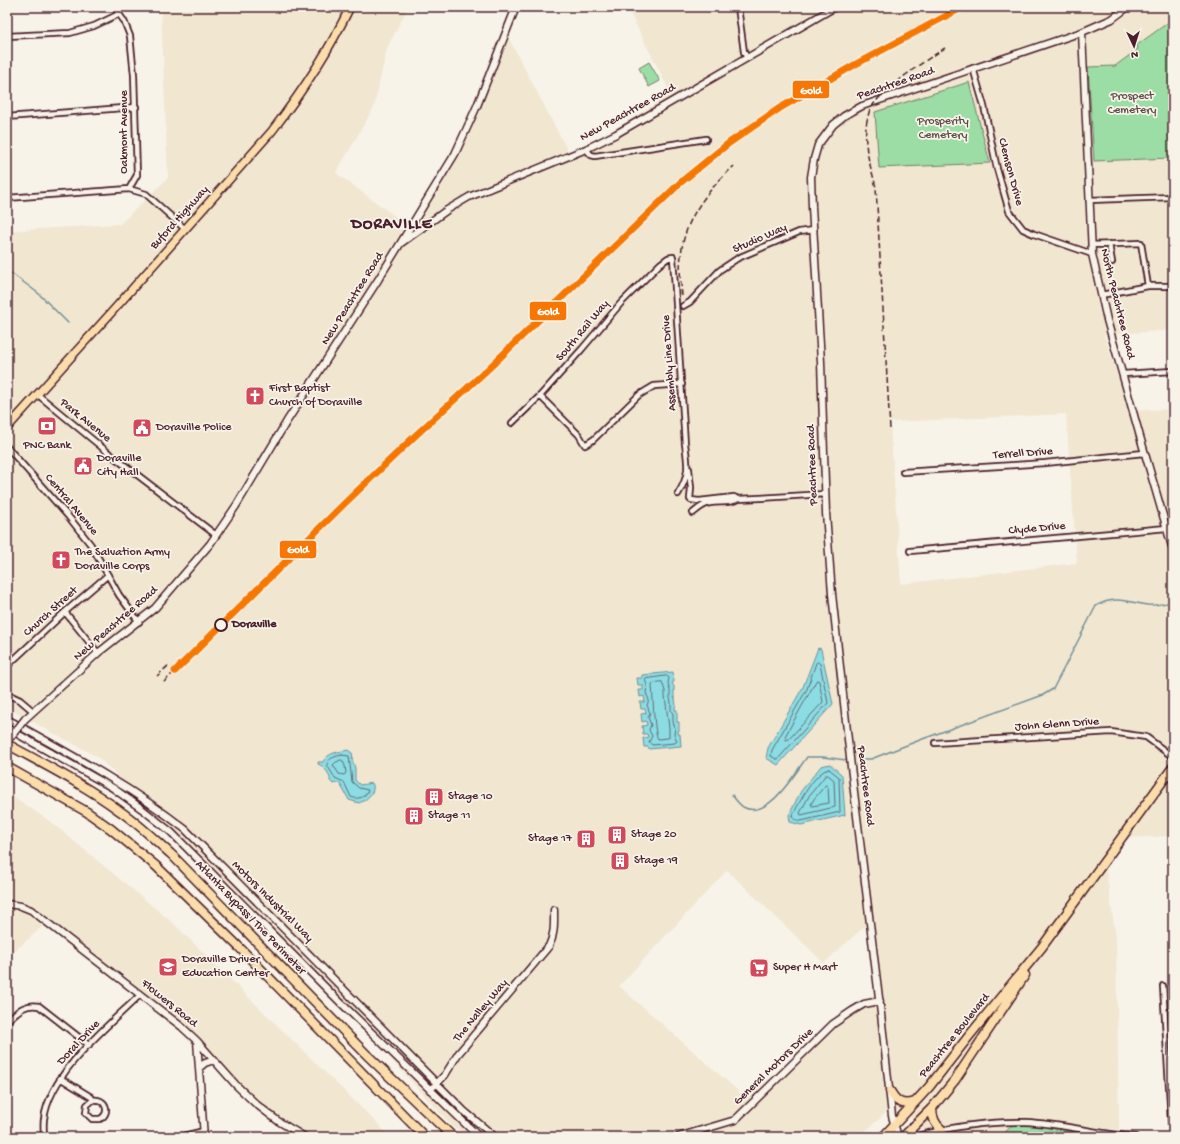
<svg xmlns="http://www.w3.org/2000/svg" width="1180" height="1144" font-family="'Gochi Hand',sans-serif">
	<rect width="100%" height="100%" fill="#f7f3e8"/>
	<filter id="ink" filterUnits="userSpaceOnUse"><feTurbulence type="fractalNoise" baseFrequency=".025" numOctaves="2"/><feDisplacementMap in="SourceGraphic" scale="8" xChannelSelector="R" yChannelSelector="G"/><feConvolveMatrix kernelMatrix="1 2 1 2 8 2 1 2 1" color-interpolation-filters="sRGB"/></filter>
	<g filter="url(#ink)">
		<path fill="#f1e6d0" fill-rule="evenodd" d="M161 7H408L387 48 374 107 336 173 400 220 401 230 405 233 457 146 506 33 571 157 671 94 627 7H1173V19L1137 45 1139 48 1115 66 1088 68 1172 159 1173 158V330L1104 335 1130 411 1173 409V836L1122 838 1105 864 1116 938 1119 1130 1019 1119 1000 1137H920L926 1131 906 1114 890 1109 859 1137H468L451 1125 338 1001 223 889 113 771 96 756 7 708V231L120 224 168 178ZM1066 414 1077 563 901 584 890 422ZM727 870 824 963 868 923 876 992 746 1098 619 986Z
			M7 792 52 823 174 924 391 1137H307L290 1128 234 1086 193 1036 125 976 46 923 7 958Z"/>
		<path fill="#9cdca5" stroke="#737e68" d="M1173 19V158L1094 161 1088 67 1115 66 1138 49 1137 45Z
			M649 62 660 81 649 87 639 68Z
			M969 82 990 163 879 168 875 112Z
			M1019 1119 1082 1127 1076 1137H1000Z"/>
		<path fill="#8bdce3" stroke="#719099" d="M818 648 821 649 833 704 778 765 766 758 768 748 803 687Z
			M673 672 674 682 672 683 673 685 674 686V698H675L676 706 675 707V710H677V722H679V731H678V734H680L681 746 649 749 648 747H644L643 738 648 737 647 734H643L642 726 647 725 646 721 642 722 641 714 646 713 645 709H641L640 702H645L644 696 640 697 639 690H643V685H638L637 678H642V675Z
			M348 750 352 753 353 758 352 759 355 768V780L360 785 372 783C377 791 367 800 359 803L349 800 340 784 337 783 333 784 330 781C331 775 324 766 318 764V762H323C328 752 339 752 348 750Z
			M830 764 842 775 845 815 801 825 790 822 789 815 801 791 821 766Z"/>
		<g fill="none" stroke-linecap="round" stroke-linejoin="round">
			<path stroke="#646b75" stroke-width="1" d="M818 662 820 664 828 703 778 759H776L771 756 772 750 807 689 816 663Z
				M667 676 669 678 668 683 670 691V698L671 702V710L673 714V722L675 728 674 734 677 741 675 743 652 745 649 742 652 736 649 730 651 725 648 717 650 713 647 705 649 700 646 693 647 685 645 680 646 679Z
				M817 680 819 681 823 702 789 739 786 740 785 737Z
				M662 682 665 691V696L669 728V737L668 738 658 739C654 734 653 695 652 685L654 683Z
				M342 755 349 756 352 782 359 788 368 790C366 797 358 800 351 797L344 782 335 778 327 765C328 758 336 756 342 755Z
				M341 760 343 761 345 766 346 773 344 775 339 774 333 765 335 763Z
				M829 769 839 777 840 812 801 821 794 819 793 815C799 803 815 771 829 769Z
				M826 775H828L834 780 835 807 801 815 800 813 809 796Z
				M826 785 828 787 829 803 812 806 811 804 814 799Z"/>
			<path stroke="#719099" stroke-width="1.5" d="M7 270 38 293 68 323
				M858 759H871L920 740 1043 695 1053 689 1096 606C1115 595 1128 602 1148 605 1156 606 1165 603 1173 602
				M732 795C735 799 739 804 743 807 768 821 795 773 807 757H823L846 760"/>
			<g stroke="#4a1f2b" stroke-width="8">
				<path id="street" d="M114 7 124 21 130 36 134 75 137 175 129 189
					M738 7 744 52 747 58
					M7 36 70 33 94 26 119 14
					M973 68 984 106 997 169 1009 211 1023 229 1034 234 1092 254
					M7 117 136 107
					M586 149 591 155 595 156 706 139
					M7 198 129 189 146 194 185 229
					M1089 200 1173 197
					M1109 244 1112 262
					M1091 245 1141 243 1148 286
					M1101 295 1148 286H1173
					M683 306 690 302 720 270 738 258 799 232 814 230
					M1123 374 1173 371
					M37 394 110 454 216 535
					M540 396 579 435 585 445 593 440 639 395 654 386 682 384
					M512 423 540 396 582 349 621 303 660 264 668 258 673 257 685 444C688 465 690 475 678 494
					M7 447 68 516 91 545 119 595 139 622
					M689 469 691 488 690 499
					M903 472 1045 463 1144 453
					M691 500 699 501 734 497 738 499 760 498 825 494
					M693 513C698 509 703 504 710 503 719 501 730 504 738 499
					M910 551 1167 528
					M65 612 98 653
					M7 666 65 612 108 575
					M7 694 20 700 33 711
					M935 743 1111 732 1146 737 1173 757
					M1163 986 1172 1137
					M7 1021C17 1012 24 1003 39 1006L89 1045
					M60 1078 91 1097 93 1100C106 1098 111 1113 100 1119H92L86 1113 87 1105 93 1100
					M44 1137C44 1131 43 1125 44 1119 50 1072 108 1026 140 995
					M179 1137 204 1131
					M913 1137C949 1127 988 1121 1026 1122 1062 1124 1099 1134 1135 1137"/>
			</g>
			<g stroke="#4a1f2b" stroke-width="9">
				<path id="secondary" d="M1082 32 1092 254 1107 320 1141 440 1173 550
					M401 243 447 210 469 197 586 149 616 134 835 7
					M7 719C68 753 130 786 185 829L464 1111 495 1137
					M25 719 98 653 155 608 210 544 236 506 287 421 378 280 455 154 477 106 516 7
					M7 728 113 788 142 809 171 832 340 1002 479 1137
					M7 904 21 906 31 910 182 1027 197 1041 236 1085 256 1104 278 1121 305 1137
					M197 1041 204 1137
					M199 1068 205 1063 214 1060
					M430 1090 445 1075 458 1054 549 946C555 934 554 923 554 910
					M678 1137 735 1120 833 1024 852 1011 864 1004 880 1001
					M898 1137 892 1116 881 1014 851 767 832 594 826 513 821 362 812 207 811 177 814 159 818 145 833 125 844 116 862 106 1082 32 1112 19 1128 7"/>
			</g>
			<g stroke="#4a1f2b" stroke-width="10">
				<path id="primary" d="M7 428 110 314 272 131C302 92 329 51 350 7"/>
			</g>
			<g stroke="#4a1f2b" stroke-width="11">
				<path id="highway" d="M7 744C45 765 85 785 120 811 139 824 155 840 172 855L367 1055 453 1137
					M7 767 87 812 111 829 156 866 239 947 425 1137
					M890 1091C896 1102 902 1106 915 1102
					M932 1108C932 1117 934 1124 942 1130
					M883 1137 929 1087 969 1036 1042 947 1173 767
					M903 1137 932 1108 955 1080 1025 975"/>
			</g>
			<use href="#street" stroke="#f7f3e8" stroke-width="4.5"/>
			<use href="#secondary" stroke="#f7f3e8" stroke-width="6"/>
			<use href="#primary" stroke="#fbddab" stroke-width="7"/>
			<use href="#highway" stroke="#fbddab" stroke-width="8"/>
			<path stroke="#4a1f2b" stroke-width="1.5" stroke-dasharray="6 3" stroke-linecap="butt" d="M682 296C681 283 679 270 681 256 684 219 707 191 734 166
				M890 429 876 188C873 173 867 159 866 143 865 133 866 120 870 110 879 91 926 60 945 48
				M157 676 170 664
				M164 682 175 671"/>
			<g stroke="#4a1f2b" stroke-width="9" stroke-linecap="butt">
				<path id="secondary-bridge" d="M10 738 25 719"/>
			</g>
			<use href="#secondary-bridge" stroke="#f7f3e8" stroke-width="6"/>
			<g stroke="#f7f3e8" stroke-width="10">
				<path id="metro-1" d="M175 671 347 501 417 434 488 369 681 182 729 143 780 108 856 64 963 7"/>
			</g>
			<use href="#metro-1" stroke="#f67705" stroke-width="7"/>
		</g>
	</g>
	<defs>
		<g id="church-square" transform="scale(1)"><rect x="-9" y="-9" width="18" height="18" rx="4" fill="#d1495b" stroke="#f7f3e8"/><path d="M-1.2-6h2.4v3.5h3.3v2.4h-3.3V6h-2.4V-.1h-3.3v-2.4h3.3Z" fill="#fff"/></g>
		<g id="bank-square" transform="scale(1)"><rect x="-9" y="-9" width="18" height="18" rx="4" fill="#d1495b" stroke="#f7f3e8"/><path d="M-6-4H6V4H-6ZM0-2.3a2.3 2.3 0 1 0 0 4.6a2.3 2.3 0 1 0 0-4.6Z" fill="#fff"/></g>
		<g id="civic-square" transform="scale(1)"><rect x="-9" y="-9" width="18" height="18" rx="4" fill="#d1495b" stroke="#f7f3e8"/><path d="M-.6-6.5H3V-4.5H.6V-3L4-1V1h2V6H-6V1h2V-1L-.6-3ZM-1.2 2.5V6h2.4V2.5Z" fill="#fff"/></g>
		<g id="building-square" transform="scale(1)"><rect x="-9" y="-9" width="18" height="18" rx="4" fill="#d1495b" stroke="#f7f3e8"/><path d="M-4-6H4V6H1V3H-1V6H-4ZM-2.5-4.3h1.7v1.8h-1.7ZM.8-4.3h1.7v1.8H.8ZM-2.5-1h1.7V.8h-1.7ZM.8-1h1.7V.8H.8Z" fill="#fff"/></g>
		<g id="school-square" transform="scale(1)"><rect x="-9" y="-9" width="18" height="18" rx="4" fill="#d1495b" stroke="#f7f3e8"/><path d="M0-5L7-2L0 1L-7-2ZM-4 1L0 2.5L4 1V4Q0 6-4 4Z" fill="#fff"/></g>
		<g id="supermarket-square" transform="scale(1)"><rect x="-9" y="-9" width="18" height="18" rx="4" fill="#d1495b" stroke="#f7f3e8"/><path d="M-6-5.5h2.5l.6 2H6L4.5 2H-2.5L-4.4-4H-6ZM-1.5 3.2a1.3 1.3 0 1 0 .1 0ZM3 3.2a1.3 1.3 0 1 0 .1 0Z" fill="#fff"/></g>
	</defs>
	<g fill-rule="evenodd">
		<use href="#church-square" x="255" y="396"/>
		<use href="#bank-square" x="47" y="426"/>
		<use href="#civic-square" x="142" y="428"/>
		<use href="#civic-square" x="83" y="466"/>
		<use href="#church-square" x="61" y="560"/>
		<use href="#building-square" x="434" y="797"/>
		<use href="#building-square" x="414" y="816"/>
		<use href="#building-square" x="617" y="835"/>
		<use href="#building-square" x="586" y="839"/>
		<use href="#building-square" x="620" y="861"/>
		<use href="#school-square" x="168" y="967"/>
		<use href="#supermarket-square" x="759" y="968"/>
	</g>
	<circle fill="#f7f3e8" stroke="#4a1f2b" stroke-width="2" cx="221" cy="625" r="6"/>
	<g text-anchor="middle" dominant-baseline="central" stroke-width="3.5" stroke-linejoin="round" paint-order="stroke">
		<g font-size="12" fill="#4a1f2b" stroke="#f7f3e8">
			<text transform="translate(896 84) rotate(-19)">Peachtree Road</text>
			<text transform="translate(628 113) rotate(-29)">New Peachtree Road</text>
			<text transform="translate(125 132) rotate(-90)">Oakmont Avenue</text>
			<text transform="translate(1010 172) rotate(75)">Clemson Drive</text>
			<text transform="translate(180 218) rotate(-48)">Buford Highway</text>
			<text transform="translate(760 239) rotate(-24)">Studio Way</text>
			<text transform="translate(353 299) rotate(-58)">New Peachtree Road</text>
			<text transform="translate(1117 304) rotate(76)">North Peachtree Road</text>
			<text transform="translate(583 331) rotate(-50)">South Rail Way</text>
			<text transform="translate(670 363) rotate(-94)">Assembly Line Drive</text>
			<text transform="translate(85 421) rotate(39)">Park Avenue</text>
			<text transform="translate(1023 454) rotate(-4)">Terrell Drive</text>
			<text transform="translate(813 465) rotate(-92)">Peachtree Road</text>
			<text transform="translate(71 505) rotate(50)">Central Avenue</text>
			<text transform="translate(1037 529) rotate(-5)">Clyde Drive</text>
			<text transform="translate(51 612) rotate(-42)">Church Street</text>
			<text transform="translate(116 624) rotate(-41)">New Peachtree Road</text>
			<text transform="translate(1057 725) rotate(-4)">John Glenn Drive</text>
			<text transform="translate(865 786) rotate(83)">Peachtree Road</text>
			<text transform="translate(272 902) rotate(45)">Motors Industrial Way</text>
			<text transform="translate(250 918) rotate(46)">Atlanta Bypass / The Perimeter</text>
			<text transform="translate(169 1004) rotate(39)">Flowers Road</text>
			<text transform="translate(481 1011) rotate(-50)">The Nalley Way</text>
			<text transform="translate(955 1036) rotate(-51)">Peachtree Boulevard</text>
			<text transform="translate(79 1043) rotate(-47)">Doral Drive</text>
			<text transform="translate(774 1067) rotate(-44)">General Motors Drive</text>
		</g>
		<g font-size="12" fill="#5e4e4a" stroke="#f7f3e8">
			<text x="1132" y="97">Prospect<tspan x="1132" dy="14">Cemetery</tspan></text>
			<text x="943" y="122">Prosperity<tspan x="943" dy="14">Cemetery</tspan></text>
		</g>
		<g font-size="12" fill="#4a1f2b" stroke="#f7f3e8" text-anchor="start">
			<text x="269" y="389">First Baptist<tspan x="269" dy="14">Church of Doraville</tspan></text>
			<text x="156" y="428">Doraville Police</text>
			<text x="47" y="446" text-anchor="middle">PNC Bank</text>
			<text x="97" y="459">Doraville<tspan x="97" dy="14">City Hall</tspan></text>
			<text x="75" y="553">The Salvation Army<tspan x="75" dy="14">Doraville Corps</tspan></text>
			<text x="448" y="797">Stage 10</text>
			<text x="428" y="816">Stage 11</text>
			<text x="631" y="835">Stage 20</text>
			<text x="572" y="839" text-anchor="end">Stage 17</text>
			<text x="634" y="861">Stage 19</text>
			<text x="182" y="960">Doraville Driver<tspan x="182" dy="14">Education Center</tspan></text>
			<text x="773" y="968">Super H Mart</text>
		</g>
		<g font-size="12" font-weight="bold" fill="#4a1f2b" stroke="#f7f3e8" text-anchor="start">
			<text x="232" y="625">Doraville</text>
		</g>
		<g font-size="16" font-weight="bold" letter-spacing="1" fill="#4a1f2b" stroke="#f7f3e8">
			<text x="392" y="225">DORAVILLE</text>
		</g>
	</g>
	<g stroke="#f7f3e8" stroke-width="1.5">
		<rect x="792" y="80" width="38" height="19" rx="4" fill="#f67705"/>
		<rect x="529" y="301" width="38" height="20" rx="4" fill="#f67705"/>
		<rect x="279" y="540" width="38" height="19" rx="4" fill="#f67705"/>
	</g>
	<g font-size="11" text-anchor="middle" font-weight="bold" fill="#fff">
		<text x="811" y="94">Gold</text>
		<text x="548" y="315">Gold</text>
		<text x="298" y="553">Gold</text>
	</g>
	<rect width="1180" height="1144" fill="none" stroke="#f7f3e8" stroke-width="24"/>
	<rect x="12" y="12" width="1156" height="1120" fill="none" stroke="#4a1f2b" stroke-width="1.5" filter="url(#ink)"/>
	<g transform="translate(1134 46) rotate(176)" stroke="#f7f3e8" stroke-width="3" paint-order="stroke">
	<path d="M0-3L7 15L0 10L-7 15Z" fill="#4a1f2b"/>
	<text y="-6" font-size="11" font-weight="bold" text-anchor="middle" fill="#4a1f2b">N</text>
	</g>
</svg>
